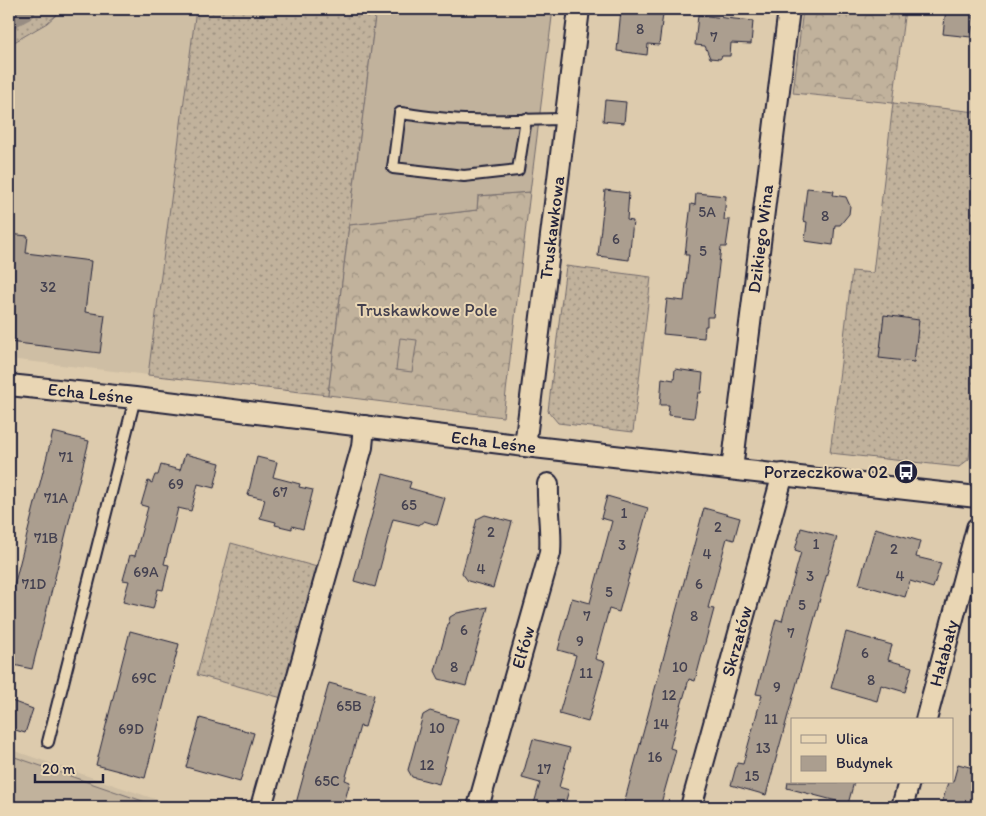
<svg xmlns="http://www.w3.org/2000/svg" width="986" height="816" font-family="Itim,sans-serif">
	<defs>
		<pattern id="grass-dots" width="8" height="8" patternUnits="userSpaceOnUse" patternTransform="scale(1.25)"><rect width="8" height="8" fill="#c1b29c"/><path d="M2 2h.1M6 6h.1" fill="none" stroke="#9c9080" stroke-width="1.8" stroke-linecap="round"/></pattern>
		<pattern id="forest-crowns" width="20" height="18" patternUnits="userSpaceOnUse" patternTransform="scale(1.25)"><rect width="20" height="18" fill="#c1b29c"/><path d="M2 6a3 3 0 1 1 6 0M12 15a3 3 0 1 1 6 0" fill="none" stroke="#9c9080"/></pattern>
	</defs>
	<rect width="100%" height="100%" fill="#ddcbad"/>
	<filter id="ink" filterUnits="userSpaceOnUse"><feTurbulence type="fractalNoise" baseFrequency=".02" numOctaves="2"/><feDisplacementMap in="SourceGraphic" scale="10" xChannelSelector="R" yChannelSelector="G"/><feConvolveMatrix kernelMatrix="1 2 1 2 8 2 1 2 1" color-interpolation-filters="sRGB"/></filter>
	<g filter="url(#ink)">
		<path fill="#cebea4" d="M63 9H196L148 375 9 359V45L47 23Z
			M9 749 178 807H9Z"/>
		<path fill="url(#grass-dots)" stroke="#726a6c" d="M9 9H63L47 23 9 45Z
			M196 9H376L328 395 148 375Z
			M893 103 977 112V391L969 459 959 467 830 453 852 271 873 273Z
			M566 266 651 277 633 432 558 423 548 411Z
			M231 543 317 567 282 698 197 675Z"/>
		<path fill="url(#forest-crowns)" stroke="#726a6c" d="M803 9H905L893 103 793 93Z
			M530 192 503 417 328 395 349 225 477 210 478 196Z"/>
		<path fill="#c1b29c" stroke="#726a6c" d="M376 9H553L530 192 478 196 477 210 349 225Z
			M400 338 417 340 412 372 396 370Z
			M9 755 160 807H9Z"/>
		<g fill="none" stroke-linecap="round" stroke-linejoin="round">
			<path stroke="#988d83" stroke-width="24" d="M9 17 24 9"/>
		</g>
		<path fill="#ab9e8f" stroke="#22223b" d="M946 9H974L971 37 943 34Z
			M621 10 663 14 659 45 648 44 647 55 617 51Z
			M698 15 753 21 751 44 731 43 730 56H722L720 59 710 58 705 46 695 45Z
			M605 100 626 102 624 123 603 121Z
			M807 188 834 191 833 195 846 197 850 206 849 214 840 225H835L833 245 805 241 807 222 803 221Z
			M605 190 629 193 627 220 633 221 629 260 598 256Z
			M696 193 726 196 724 220H730L726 247H721L713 317H707V326H705L704 338 663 334 667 299 684 301 689 255H685L688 229 691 204 695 205Z
			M9 234 28 236 26 253 91 261 85 312 105 315 100 353 9 342Z
			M884 315 919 320 914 362 879 358Z
			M675 369 703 373 701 393H698L694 418 668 415 669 405H660L662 378 674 380Z
			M53 432 89 441 32 669 9 664V606Z
			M185 454 220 463 214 488 198 484 191 511 178 508 164 564 169 565 163 590 158 589 153 609 123 602 129 581 123 580 130 555 135 556 148 507 141 505 148 481 152 483 155 475H158L161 465 180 470Z
			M257 457 277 462 273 477 300 484 299 487 313 490 303 529 292 526V529L275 525 276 522 260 518 265 499 248 495Z
			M383 474 411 482 409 488 445 498 437 525 424 521 419 525 393 519 375 587 354 581Z
			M607 496 648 508 619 612 609 609 595 659 605 662 588 722 559 714 576 655 558 650 572 598 590 603 612 521 601 518Z
			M704 508 740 518 734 540 727 538 708 608 714 609 695 681 689 679 679 713 670 748 676 750 660 807H623Z
			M485 515 512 522 493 588 468 581 462 573 477 519Z
			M801 528 837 537 766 795 731 785 737 763 743 764 762 695 756 694 770 642 776 619 782 621 801 552 795 550Z
			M875 528 920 541 916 557 941 563 933 588 910 581 905 597 859 584Z
			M488 607 466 686 439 679 435 671 450 617 457 613Z
			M130 631 179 644 145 778 96 765Z
			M846 632 892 645 888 660 912 667 905 692 881 685 877 701 831 688Z
			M329 683 374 695 365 727 360 726 349 766 345 780 350 782 343 807H295Z
			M9 700 33 709 25 733 9 728Z
			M430 711 458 719 439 784 412 777 408 770 423 715Z
			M200 718 254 733 240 782 186 767Z
			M533 739 570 748 559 787 569 790 564 807H533L540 783 522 778Z
			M958 764 977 769V801L971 799 969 807H941L948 782H953Z
			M788 782H854L848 804 787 788Z"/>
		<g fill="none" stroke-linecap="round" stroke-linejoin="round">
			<g stroke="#22223b" stroke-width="14">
				<path id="lane" d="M526 119 518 170 464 176 393 168 400 113C423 116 446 120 469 120 501 121 534 119 566 119
					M48 742 135 398"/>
			</g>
			<g stroke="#22223b" stroke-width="24">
				<g id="street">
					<path id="s1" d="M9 385 135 398 525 446 977 497"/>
					<path id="s2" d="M525 446 579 9"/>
					<path id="s3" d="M732 469 789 9"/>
					<path id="s4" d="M926 720 977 528"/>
					<path d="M261 807 362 447 364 426"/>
					<path id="s5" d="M478 807 550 553C552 529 547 507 548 484"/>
					<path id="s6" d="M691 807 783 474"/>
					<path d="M902 807 909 782"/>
				</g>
			</g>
			<use href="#lane" stroke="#e9d6b4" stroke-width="10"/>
			<use href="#street" stroke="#e9d6b4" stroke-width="20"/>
		</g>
	</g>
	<defs>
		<g id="bus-disc" transform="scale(1.25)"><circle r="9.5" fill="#22223b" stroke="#e9d6b4"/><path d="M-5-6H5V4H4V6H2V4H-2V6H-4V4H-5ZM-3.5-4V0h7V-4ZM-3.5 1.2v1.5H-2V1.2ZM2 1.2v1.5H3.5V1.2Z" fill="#fff"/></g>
	</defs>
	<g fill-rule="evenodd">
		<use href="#bus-disc" x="906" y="472"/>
	</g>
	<g text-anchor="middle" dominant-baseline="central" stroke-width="4" stroke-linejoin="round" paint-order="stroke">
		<g font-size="15" fill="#444150">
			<text x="640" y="29">8</text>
			<text x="714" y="37">7</text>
			<text x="707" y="212">5A</text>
			<text x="825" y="216">8</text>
			<text x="616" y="239">6</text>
			<text x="703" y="251">5</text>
			<text x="48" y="287">32</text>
			<text x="66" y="457">71</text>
			<text x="176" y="484">69</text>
			<text x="280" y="492">67</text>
			<text x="56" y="498">71A</text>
			<text x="409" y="505">65</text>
			<text x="624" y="513">1</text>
			<text x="718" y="527">2</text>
			<text x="491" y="532">2</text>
			<text x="46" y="538">71B</text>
			<text x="816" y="544">1</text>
			<text x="622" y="545">3</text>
			<text x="894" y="549">2</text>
			<text x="707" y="554">4</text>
			<text x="481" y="569">4</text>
			<text x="146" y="572">69A</text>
			<text x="810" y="576">3</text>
			<text x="900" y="576">4</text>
			<text x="34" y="584">71D</text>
			<text x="699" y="584">6</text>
			<text x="609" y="592">5</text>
			<text x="802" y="605">5</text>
			<text x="587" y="616">7</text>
			<text x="694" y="616">8</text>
			<text x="464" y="630">6</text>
			<text x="791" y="633">7</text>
			<text x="580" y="641">9</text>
			<text x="865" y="653">6</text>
			<text x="454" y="667">8</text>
			<text x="680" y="667">10</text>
			<text x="586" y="673">11</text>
			<text x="144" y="678">69C</text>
			<text x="871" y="680">8</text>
			<text x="777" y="687">9</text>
			<text x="669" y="695">12</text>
			<text x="349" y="706">65B</text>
			<text x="771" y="719">11</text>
			<text x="661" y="724">14</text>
			<text x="437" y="728">10</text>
			<text x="131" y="729">69D</text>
			<text x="763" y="748">13</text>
			<text x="655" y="757">16</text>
			<text x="427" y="765">12</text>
			<text x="544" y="769">17</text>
			<text x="752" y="776">15</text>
			<text x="327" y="781">65C</text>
		</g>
		<g font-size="18" fill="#22223b" stroke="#e9d6b4">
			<text stroke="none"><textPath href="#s2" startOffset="220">Truskawkowa</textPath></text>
			<text stroke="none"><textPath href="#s3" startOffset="232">Dzikiego Wina</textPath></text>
			<text stroke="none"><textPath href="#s1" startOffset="82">Echa Leśne</textPath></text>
			<text stroke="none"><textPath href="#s1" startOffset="488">Echa Leśne</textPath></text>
			<text stroke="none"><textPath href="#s6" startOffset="172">Skrzatów</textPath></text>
			<text stroke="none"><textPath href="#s5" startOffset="166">Elfów</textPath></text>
			<text stroke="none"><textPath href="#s4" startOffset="69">Hałabały</textPath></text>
		</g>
		<g font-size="18" fill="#423f4e" stroke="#e9d6b4">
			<text x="427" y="310">Truskawkowe Pole</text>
		</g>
		<g font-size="18" fill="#22223b" stroke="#e9d6b4" text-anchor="end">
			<text x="888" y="472">Porzeczkowa 02</text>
		</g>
	</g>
	<rect width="986" height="816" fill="none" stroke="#e9d6b4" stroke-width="30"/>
	<rect x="15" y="15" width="956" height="786" fill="none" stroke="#22223b" stroke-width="2" filter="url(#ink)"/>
	<rect x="791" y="718" width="162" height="65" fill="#e9d6b4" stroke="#998e84"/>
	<rect x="801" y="735" width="25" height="8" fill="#e9d6b4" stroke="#998e84"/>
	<text x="836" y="744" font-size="15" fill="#22223b">Ulica</text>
	<rect x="801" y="756" width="25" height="15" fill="#ab9e8f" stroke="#998e84"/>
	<text x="836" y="768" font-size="15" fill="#22223b">Budynek</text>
	<path d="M35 774v8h68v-8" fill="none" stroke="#22223b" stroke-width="2.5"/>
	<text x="42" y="774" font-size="15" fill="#22223b" stroke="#e9d6b4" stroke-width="4" paint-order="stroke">20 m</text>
</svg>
